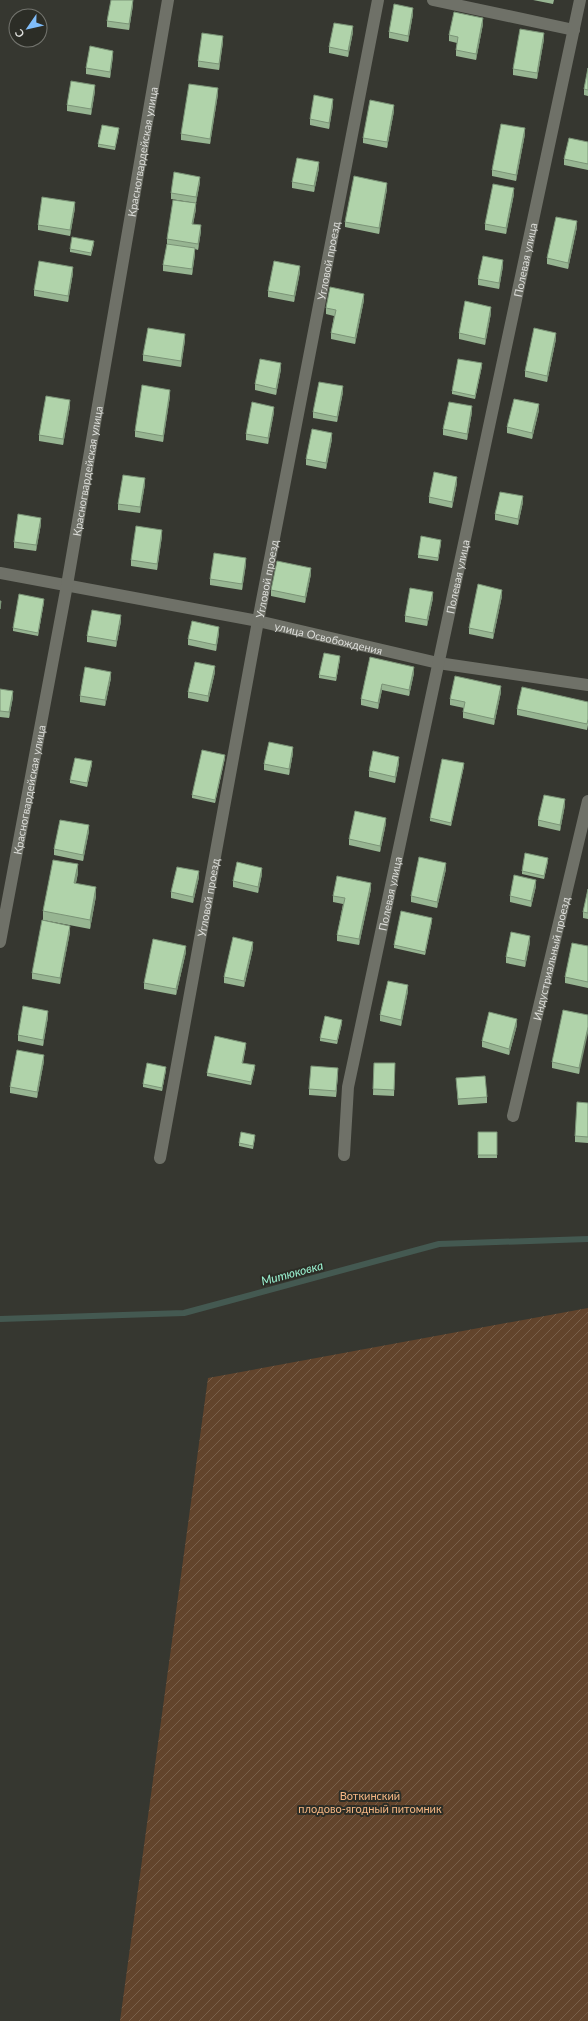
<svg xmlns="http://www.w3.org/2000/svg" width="588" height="2021" font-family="Lato,sans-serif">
	<defs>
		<pattern id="garden-furrows" width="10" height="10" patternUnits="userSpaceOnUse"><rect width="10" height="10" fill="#62442c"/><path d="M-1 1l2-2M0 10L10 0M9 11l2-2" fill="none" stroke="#785f4a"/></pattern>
	</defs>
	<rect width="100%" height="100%" fill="#363730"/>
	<path fill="url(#garden-furrows)" d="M588 1308V2021H120L208 1378Z"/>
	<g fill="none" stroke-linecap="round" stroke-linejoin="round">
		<path stroke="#445951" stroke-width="6" d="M0 1319 184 1313 439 1244 588 1239"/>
		<g stroke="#6f7168" stroke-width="12">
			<path d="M433 0 574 30"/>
			<path id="s1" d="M0 573 258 621 438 663 588 685"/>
			<path id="s2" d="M0 942 67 585 168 0"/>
			<path id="s3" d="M513 1116 588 801"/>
			<path id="s4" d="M344 1155 348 1087 580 0"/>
			<path id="s5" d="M160 1158 258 621 378 0"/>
		</g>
	</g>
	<path fill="#97b592" d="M533 0H554L553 4Z
		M133 5 129 30 107 27V21Z
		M413 14 408 42 389 38V32Z
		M483 24 476 60 456 56V50L457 43 449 41V35Z
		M353 32 348 57 329 53V47Z
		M544 39 537 79 513 75V69Z
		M223 42 219 70 198 67V61Z
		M113 56 110 78 86 74V68Z
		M588 68V96L584 95V89Z
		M95 91 91 115 67 111V105Z
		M218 94 210 144 181 140V134Z
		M333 105 329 129 310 125V119Z
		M394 111 387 148 363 143V138Z
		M119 131 115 150 98 147V144Z
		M525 134 516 181 492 176V170Z
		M588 142V170L564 165V159Z
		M319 168 314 192 292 188V182Z
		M200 182 196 203 171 199V193Z
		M387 189 379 234 345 227V222Z
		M514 194 506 234 485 230V224Z
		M75 208 70 236 38 230V225Z
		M196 209 193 224 201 231 198 250 195 249V254L192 275 163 271V265L167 244V239Z
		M577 227 568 269 547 264V258Z
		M94 244 91 256 70 252V249Z
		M503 266 499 289 478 285V279Z
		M300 272 294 302 268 297V291Z
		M73 273 68 302 34 296V290Z
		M364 300 355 344 331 339V333L334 316 326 314V308Z
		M491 313 485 345 459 339V333Z
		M556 339 547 382 525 377V371Z
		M185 340 181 367 143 361V355Z
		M482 366 475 399 452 394V391Z
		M281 369 276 395 255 390V384Z
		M343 392 337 422 313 418V412Z
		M170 396 163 442 135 437V431Z
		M70 406 63 445 39 441V435Z
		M539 410 532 439 507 433V427Z
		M274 412 268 444 246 440V434Z
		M472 412 467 440 443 435V429Z
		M332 439 326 469 306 465V459Z
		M457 483 452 508 429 503V497Z
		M145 484 140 513 118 510V504Z
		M523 502 518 525 495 520V514Z
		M41 524 36 551 14 548V542Z
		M162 536 157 570 131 566V560Z
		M441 543 438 561 418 558V555Z
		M246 564 242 590 210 585V579Z
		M311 574 305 603 271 596V590Z
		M502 596 493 639 469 634V628Z
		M433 598 427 626 405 622V616Z
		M44 602 38 636 13 631V628Z
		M121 621 116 647 87 642V636Z
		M219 633 216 651 188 645V639Z
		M370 657 414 673 409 696 382 690 378 709 361 705V699Z
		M340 659 336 681 319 678V675Z
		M215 672 208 702 188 698V692Z
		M111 678 105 706 80 702V696Z
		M0 689 13 697 9 718 0 717Z
		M501 692 494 725 463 718V712L464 708 450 705V699Z
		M588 702V725L587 730 517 715V709Z
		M293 753 289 775 264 770V764Z
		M225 758 215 803 192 798V795Z
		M399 763 395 783 369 777V771Z
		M92 764 87 787 70 783V780Z
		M464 766 451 826 430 821V818Z
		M565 805 560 831 538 826V820Z
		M386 823 380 852 349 845V839Z
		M89 831 83 861 54 855V849Z
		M548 861 544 879 522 874V871Z
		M446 869 437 908 411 902V896Z
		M78 873 76 883 96 896 90 929 43 920V911Z
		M262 874 258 893 233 887V881Z
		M199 877 193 903 171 898V892Z
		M536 886 531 907 510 902V896Z
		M371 889 359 945 337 941V935L343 904 333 902V896Z
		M588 889V919L583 918V912Z
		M432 921 425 955 394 948V945Z
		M70 932 60 984 32 979V973Z
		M530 942 525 967 506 963V957Z
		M588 946V988L565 983V977Z
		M253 948 244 987 224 983V977Z
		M186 952 176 995 144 989V983Z
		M408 991 401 1026 380 1021V1015Z
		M588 1015 579 1074 552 1068V1062Z
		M48 1017 43 1046 18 1041V1035Z
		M342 1023 337 1044 320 1041V1038Z
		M517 1025 509 1055 482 1047V1041Z
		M246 1046 243 1063 255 1068 251 1085 207 1076V1073Z
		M44 1061 37 1098 10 1093V1087Z
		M374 1063H395L394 1096 373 1095Z
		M166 1070 162 1091 143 1087V1084Z
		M338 1074 336 1097 309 1095V1089Z
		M456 1078 487 1097V1103L458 1105Z
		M588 1103V1143L575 1142V1136Z
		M478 1132H497V1158H478Z
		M255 1138 253 1149 239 1146V1143Z"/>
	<path fill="#7b9477" d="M133 0V5L129 30V24Z
		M413 8V14L408 42V36Z
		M483 18V24L476 60V54Z
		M353 26V32L348 57V51Z
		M544 33V39L537 79V73Z
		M223 36V42L219 70V64Z
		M113 51V56L110 78V72Z
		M95 85V91L91 115V109Z
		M218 88V94L210 144V139Z
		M333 99V105L329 129V123Z
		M394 105V111L387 148V142Z
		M525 128V134L516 181V175Z
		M319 162V168L314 192V186Z
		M200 177V182L196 203V197Z
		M387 183V189L379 234V228Z
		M514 188V194L506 234V228Z
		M75 202V208L70 236V230Z
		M196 203V209L192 230V224Z
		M577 221V227L568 269V263Z
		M201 225V231L198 250V244Z
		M195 248V254L192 275V269Z
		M503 260V266L499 289V283Z
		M300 266V272L294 302V296Z
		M73 267V273L68 302V296Z
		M364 294V300L355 344V338Z
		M491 307V313L485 345V339Z
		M556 333V339L547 382V376Z
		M185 334V340L181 367V361Z
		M281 363V369L276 395V389Z
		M482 363V366L475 399V396Z
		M343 386V392L337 422V417Z
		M170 390V396L163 442V436Z
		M70 400V406L63 445V439Z
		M539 404V410L532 439V433Z
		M472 406V412L467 440V434Z
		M274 407V412L268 444V438Z
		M332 433V439L326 469V463Z
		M457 477V483L452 508V502Z
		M145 478V484L140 513V507Z
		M523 496V502L518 525V519Z
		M41 518V524L36 551V545Z
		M162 530V536L157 570V564Z
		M441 540V543L438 561V558Z
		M246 558V564L242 590V584Z
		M311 568V574L305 603V597Z
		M502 590V596L493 639V633Z
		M433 592V598L427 626V620Z
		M44 599V602L38 636V633Z
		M121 615V621L116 647V641Z
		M219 627V633L216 651V645Z
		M340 656V659L336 681V678Z
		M215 666V672L208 702V696Z
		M414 667V673L409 696V690Z
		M111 672V678L105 706V700Z
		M382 684V690L378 709V703Z
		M501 686V692L494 725V719Z
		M13 691V697L9 718V712Z
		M293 747V753L289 775V769Z
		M225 755V758L215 803V800Z
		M399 757V763L395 783V777Z
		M92 761V764L87 787V783Z
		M464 763V766L451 826V823Z
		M565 799V805L560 831V825Z
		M386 818V823L380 852V846Z
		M89 825V831L83 861V855Z
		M548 858V861L544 879V876Z
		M446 863V869L437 908V902Z
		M78 864V873L74 891V883Z
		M262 868V874L258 893V887Z
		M199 871V877L193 903V897Z
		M536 880V886L531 907V901Z
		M371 883V889L359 945V939Z
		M96 887V896L90 929V920Z
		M432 918V921L425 955V952Z
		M70 926V932L60 984V978Z
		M530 936V942L525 967V961Z
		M253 942V948L244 987V981Z
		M186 946V952L176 995V989Z
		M408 985V991L401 1026V1020Z
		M48 1011V1017L43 1046V1040Z
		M517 1019V1025L509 1055V1049Z
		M342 1020V1023L337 1044V1041Z
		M588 1027V1033L579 1074V1068Z
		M246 1043V1046L242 1066V1063Z
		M44 1055V1061L37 1098V1092Z
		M255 1065V1068L251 1085V1082Z
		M166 1067V1070L162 1091V1088Z
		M338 1068V1074L336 1097V1091Z"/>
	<path fill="#b0d3aa" stroke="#7b9477" d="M111 0H133L129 24 107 21Z
		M394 4 413 8 408 36 389 32Z
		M454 12 483 18 476 54 456 50 458 37 449 35Z
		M334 23 353 26 348 51 329 47Z
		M520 29 544 33 537 73 513 69Z
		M202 33 223 36 219 64 198 61Z
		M90 46 113 51 110 72 86 68Z
		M588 68V90L584 89Z
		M71 81 95 85 91 109 67 105Z
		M189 84 218 88 210 139 181 134Z
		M314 95 333 99 329 123 310 119Z
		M370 100 394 105 387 142 363 138Z
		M501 124 525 128 516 175 492 170Z
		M102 125 119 128 115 147 98 144Z
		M569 138 588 142V164L564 159Z
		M297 158 319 162 314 186 292 182Z
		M174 172 200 177 196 197 171 193Z
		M354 176 387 183 379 228 345 222Z
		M493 184 514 188 506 228 485 224Z
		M42 197 75 202 70 230 38 225Z
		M173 200 196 203 192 224 201 225 198 244 167 239Z
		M556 217 577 221 568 263 547 258Z
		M72 237 94 241 91 253 70 249Z
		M167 244 195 248 192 269 163 265Z
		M483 256 503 260 499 283 478 279Z
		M39 261 73 267 68 296 34 290Z
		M274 261 300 266 294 296 268 291Z
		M330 287 364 294 355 338 331 333 336 310 326 308Z
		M465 301 491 307 485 339 459 333Z
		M148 328 185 334 181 361 143 355Z
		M534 328 556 333 547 376 525 371Z
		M260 359 281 363 276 389 255 384Z
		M458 359 482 363 475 396 452 391Z
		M319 382 343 386 337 417 313 412Z
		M142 385 170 390 163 436 135 431Z
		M46 396 70 400 63 439 39 435Z
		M514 399 539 404 532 433 507 427Z
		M252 402 274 407 268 438 246 434Z
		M449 402 472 406 467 434 443 429Z
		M312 429 332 433 326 463 306 459Z
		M434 472 457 477 452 502 429 497Z
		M123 475 145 478 140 507 118 504Z
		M500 492 523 496 518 519 495 514Z
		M18 514 41 518 36 545 14 542Z
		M136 526 162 530 157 564 131 560Z
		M421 536 441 540 438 558 418 555Z
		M214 553 246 558 242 584 210 579Z
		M277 561 311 568 305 597 271 590Z
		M478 584 502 590 493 633 469 628Z
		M410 588 433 592 427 620 405 616Z
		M19 594 44 599 38 633 13 628Z
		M0 601H1L0 609Z
		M92 610 121 615 116 641 87 636Z
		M192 621 219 627 216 645 188 639Z
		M324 653 340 656 336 678 319 675Z
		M370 657 414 667 409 690 382 684 378 703 361 699Z
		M195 662 215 666 208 696 188 692Z
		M85 667 111 672 105 700 80 696Z
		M455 676 501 686 494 719 463 712 465 702 450 699Z
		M522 687 588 702V719L587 724 517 709Z
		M0 689 13 691 9 712 0 711Z
		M269 742 293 747 289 769 264 764Z
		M202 750 225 755 215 800 192 795Z
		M373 751 399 757 395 777 369 771Z
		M75 758 92 761 87 783 70 780Z
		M442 759 464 763 451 823 430 818Z
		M544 795 565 799 560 825 538 820Z
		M355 811 386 818 380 846 349 839Z
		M60 820 89 825 83 855 54 849Z
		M525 853 548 858 544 876 522 871Z
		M419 857 446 863 437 902 411 896Z
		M53 860 78 864 74 883 96 887 90 920 43 911Z
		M237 862 262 868 258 887 233 881Z
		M177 867 199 871 193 897 171 892Z
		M514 875 536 880 531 901 510 896Z
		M337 876 371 883 359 939 337 935 345 898 333 896Z
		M588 889V913L583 912Z
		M401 911 432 918 425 952 394 945Z
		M42 920 70 926 60 978 32 973Z
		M511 932 530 936 525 961 506 957Z
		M233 937 253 942 244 981 224 977Z
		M153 939 186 946 176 989 144 983Z
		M572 943 588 946V982L565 977Z
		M388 981 408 985 401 1020 380 1015Z
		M23 1006 48 1011 43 1040 18 1035Z
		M563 1010 588 1015V1027L579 1068 552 1062Z
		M489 1012 517 1019 509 1049 482 1041Z
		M325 1016 342 1020 337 1041 320 1038Z
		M215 1036 246 1043 242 1063 255 1065 251 1082 207 1073Z
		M17 1050 44 1055 37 1092 10 1087Z
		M147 1063 166 1067 162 1088 143 1084Z
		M374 1063H395L394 1090 373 1089Z
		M311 1066 338 1068 336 1091 309 1089Z
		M485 1076 487 1097 458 1099 456 1078Z
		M577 1102 588 1103V1137L575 1136Z
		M241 1132 255 1135 253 1146 239 1143Z
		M478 1132H497V1155H478Z"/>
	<g text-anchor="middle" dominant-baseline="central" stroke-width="4" stroke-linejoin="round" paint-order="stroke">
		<g font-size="11" fill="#dddeda" stroke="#2c2d26">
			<text stroke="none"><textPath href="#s2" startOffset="803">Красногвардейская улица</textPath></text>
			<text stroke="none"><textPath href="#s5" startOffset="913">Угловой проезд</textPath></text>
			<text stroke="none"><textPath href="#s4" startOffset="914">Полевая улица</textPath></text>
			<text stroke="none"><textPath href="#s2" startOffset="479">Красногвардейская улица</textPath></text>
			<text stroke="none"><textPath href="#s4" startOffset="590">Полевая улица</textPath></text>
			<text stroke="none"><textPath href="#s5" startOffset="589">Угловой проезд</textPath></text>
			<text stroke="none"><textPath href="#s1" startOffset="335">улица Освобождения</textPath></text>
			<text stroke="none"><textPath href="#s2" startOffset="155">Красногвардейская улица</textPath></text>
			<text stroke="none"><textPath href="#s4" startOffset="266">Полевая улица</textPath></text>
			<text stroke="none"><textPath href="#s5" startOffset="265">Угловой проезд</textPath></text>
			<text stroke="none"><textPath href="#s3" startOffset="162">Индустриальный проезд</textPath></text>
		</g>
		<g font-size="11" fill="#f5b784" stroke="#2c2d26">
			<text x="370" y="1795">Воткинский<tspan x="370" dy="13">плодово-ягодный питомник</tspan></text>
		</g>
		<g font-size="12" font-style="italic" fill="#9af2d1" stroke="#2c2d26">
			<text transform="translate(292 1273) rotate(-15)">Митюковка</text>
		</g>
	</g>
	<g transform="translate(28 28) rotate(236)"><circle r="19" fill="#2c2d26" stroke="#73746e"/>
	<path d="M0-3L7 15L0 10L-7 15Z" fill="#80bdfa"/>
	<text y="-6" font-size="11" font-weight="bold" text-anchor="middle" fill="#dddeda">С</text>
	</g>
</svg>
